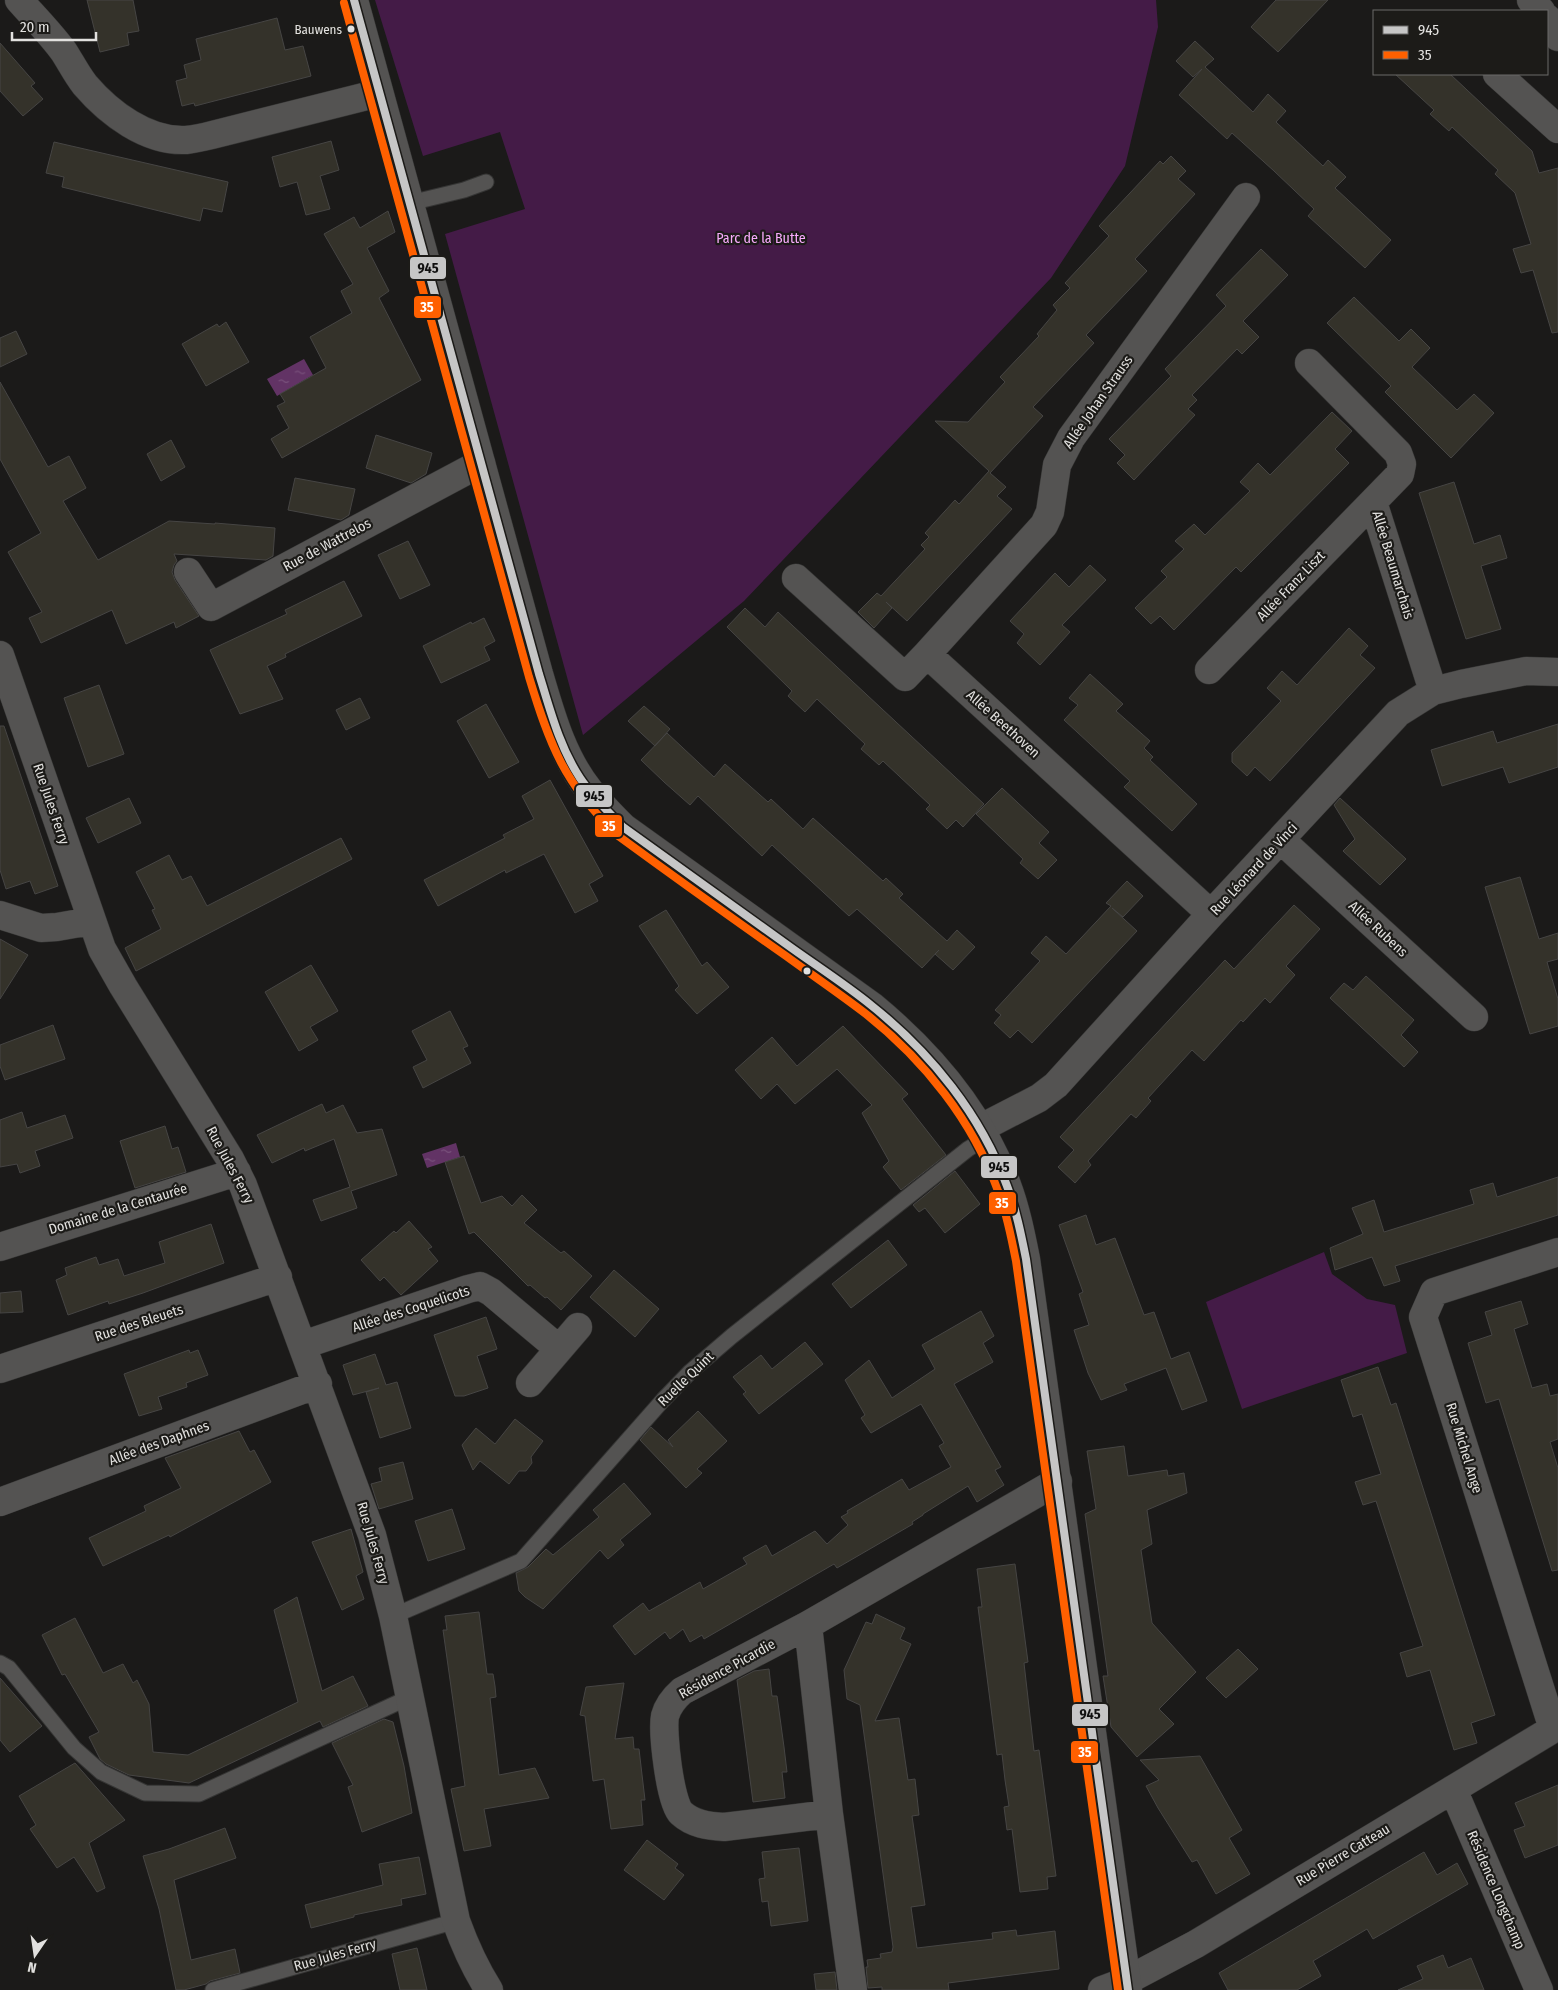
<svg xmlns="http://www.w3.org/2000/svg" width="1558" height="1990" font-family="'Fira Sans Condensed',sans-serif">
	<defs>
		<pattern id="water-ripples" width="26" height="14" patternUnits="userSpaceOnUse" patternTransform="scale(1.25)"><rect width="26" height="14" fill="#623365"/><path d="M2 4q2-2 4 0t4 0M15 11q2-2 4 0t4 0" fill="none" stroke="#78507b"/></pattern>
	</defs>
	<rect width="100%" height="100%" fill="#1b1a19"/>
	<path fill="#441b47" d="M375 0H1156L1158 27 1125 166 1051 278 744 601 583 735 445 234 525 209 500 132 423 156Z
		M1324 1252 1332 1274 1367 1299 1395 1305 1407 1353 1242 1409 1206 1302Z"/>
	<path fill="url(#water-ripples)" d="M304 359 313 375 277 396 267 379Z
		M456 1143 460 1157 427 1168 422 1154Z"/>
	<path fill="#34322a" stroke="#464544" d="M87 0H133L139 31 127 33 129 45 100 52Z
		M1276 0H1328L1278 52 1251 27Z
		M277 18 285 50 303 46 311 76 195 106 194 103 182 106 176 81 187 78 184 65 201 60 196 39Z
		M1195 41 1214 59 1205 67 1253 112 1268 94 1286 111 1276 122 1323 166 1328 160 1346 177 1335 188 1391 240 1365 268 1308 216 1314 209 1274 171 1232 133 1227 139 1179 95 1202 69 1193 77 1176 61Z
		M0 43 35 83 31 86 43 99 23 116 0 91Z
		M1395 74H1450L1532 151 1539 173 1558 168V332L1552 333 1533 270 1521 273 1513 249 1531 244 1515 193 1495 174 1498 170 1452 127 1449 131 1430 114 1434 110Z
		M331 141 339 170 320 176 330 209 306 215 297 182 280 187 272 157Z
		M54 142 228 182 222 212 203 208 200 221 62 187 64 177 46 173Z
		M1171 156 1186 171 1178 179 1195 194 1135 259 1147 271 1086 335 1094 343 1033 407 1043 416 990 473 1006 487 997 496 1012 509 907 621 886 602 892 608 874 628 858 612 877 593 881 596 925 549 921 545 929 537 925 533 955 500 959 504 989 471 935 421 968 422 1005 382 1000 377 1039 336 1037 334 1057 310 1053 305 1070 288 1065 283 1109 236 1099 226 1160 161 1163 164Z
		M388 211 395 232 367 248 389 291 379 298 421 380 282 458 271 439 289 428 277 406 285 402 280 394 326 368 310 337 352 313 341 291 353 284 324 234 354 217 360 228Z
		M1261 249 1288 275 1243 321 1259 337 1242 354 1237 349 1192 395 1197 400 1188 409 1195 415 1134 480 1117 463 1125 455 1109 439 1171 376 1165 369 1226 306 1216 295Z
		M1354 297 1399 341 1411 329 1430 348 1412 367 1457 410 1474 394 1494 413 1451 458 1385 392 1391 386 1327 323Z
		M226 322 249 362 206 386 182 344 217 324 219 327Z
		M16 331 27 354 0 367V338Z
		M0 382 48 467 69 456 86 488 63 501 98 560 169 521 215 524V523L275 528 273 556 266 560 174 554 177 561 174 565 172 572 175 580 199 616 176 628 174 622 126 644 112 610 41 643 29 618 42 612 8 552 41 533 0 459Z
		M1332 412 1352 431 1335 449 1349 463 1241 572 1236 567 1174 630 1160 616 1151 624 1135 608 1167 577 1161 571 1184 549 1175 541 1194 524 1205 535 1250 491 1240 482 1258 463 1270 475Z
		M376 435 432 453 426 474 411 483 366 468Z
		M171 440 185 467 161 481 147 454Z
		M295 478 355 489 349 515 341 520 288 510Z
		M1454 482 1474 544 1500 535 1507 558 1481 566 1501 629 1466 639 1419 493Z
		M408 541 430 585 400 599 378 555Z
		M1090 565 1106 580 1062 625 1070 632 1040 665 1017 643 1024 634 1010 621 1055 573 1069 587Z
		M344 581 362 616 285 654 286 657 267 666 283 699 240 714 210 650 287 614 285 610Z
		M745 608 765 627 778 612 984 804 963 827 956 820 947 829 926 809 930 805 883 761 879 765 861 749 865 744 817 699 805 712 788 696 792 691 727 627Z
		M484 618 495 641 484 647 490 660 441 683 423 646 471 622 472 624Z
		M1349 628 1368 646 1360 655 1375 668 1270 781 1255 767 1247 776 1232 762V753L1281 701 1267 688 1282 671 1297 685Z
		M1090 674 1123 704 1116 711 1150 741 1144 748 1153 757 1150 760 1197 804 1172 831 1124 787 1130 781 1064 720 1078 705 1069 698Z
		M99 685 124 754 88 767 64 698Z
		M360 698 370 718 346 730 336 710Z
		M486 704 519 762 489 778 457 721Z
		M644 706 670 729 655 746 628 721Z
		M1558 724V767L1509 783 1503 767 1442 786 1431 750 1493 731 1497 743Z
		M0 726H4L58 886 35 894 30 881 6 889 0 870Z
		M667 733 714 777 725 764 768 802 771 799 803 829 813 818 883 881 886 878 903 894 899 898 947 941 957 930 975 947 953 970 935 954 939 950 922 968 857 909 849 916 772 845 762 856 698 796 690 805 664 782 641 760Z
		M550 780 603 876 589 884 598 901 575 913 544 854 506 873 505 870 438 906 424 880 505 838 503 835 534 819 522 796Z
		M1002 788 1049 832 1039 843 1057 860 1038 879 1020 863 1023 859 976 814Z
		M129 798 141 823 98 843 86 818Z
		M1340 798 1406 859 1380 885 1343 851 1355 839 1334 805Z
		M341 838 352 859 136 971 125 948 161 929 152 910 155 909 136 872 169 855 182 880 191 876 207 906Z
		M1520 877 1539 939 1558 933V959L1547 962 1558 999V1026L1530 1034 1485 887Z
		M1127 881 1143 896 1123 917 1112 908 1137 931 1032 1043 1018 1030 1010 1038 994 1023 1001 1015 995 1010 1040 961 1031 953 1046 936 1066 954 1111 906 1106 903Z
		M1294 905 1320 929 1286 966 1295 975 1270 1003 1265 998 1243 1022 1241 1020 1204 1061 1192 1050 1148 1098 1151 1101 1136 1118 1131 1114 1088 1161 1091 1165 1075 1183 1058 1167 1074 1150 1060 1137 1225 960 1234 969Z
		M666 910 702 966 707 962 729 987 697 1014 675 990 679 986 639 926Z
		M0 939 28 955 0 999Z
		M311 965 338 1011 310 1027 318 1040 299 1051 265 992Z
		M1366 976 1414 1020 1401 1035 1418 1052 1404 1067 1330 998 1344 983 1353 990Z
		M450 1011 468 1046 463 1048 471 1063 423 1088 413 1067 427 1060 412 1031Z
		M53 1025 65 1059 5 1080 0 1066V1045Z
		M843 1026 908 1094 902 1099 946 1155 901 1190 883 1167 889 1161 862 1113 872 1105 837 1069 795 1104 777 1084 761 1099 735 1070 772 1037 797 1066Z
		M322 1104 326 1113 343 1105 357 1133 382 1129 397 1175 351 1191 357 1208 321 1221 313 1200 350 1187 334 1139 305 1151 304 1148 272 1163 257 1135Z
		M22 1112 27 1128 65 1115 73 1138 35 1151 40 1166 20 1173 17 1164 0 1167V1120Z
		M165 1126 172 1149 178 1147 186 1172 135 1188 120 1141Z
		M464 1156 481 1203 502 1196 512 1206 522 1195 537 1210 524 1223 561 1253 564 1251 592 1276 561 1310 547 1297 545 1298 530 1285 528 1286 474 1232 469 1234 445 1162Z
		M955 1171 980 1204 945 1233 925 1208 919 1212 913 1205Z
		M1558 1177V1215L1395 1266 1400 1281 1384 1286 1372 1257 1335 1270 1330 1248 1363 1234 1352 1208 1374 1200 1384 1232 1474 1204 1470 1190 1493 1183 1497 1197Z
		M1086 1215 1096 1245 1115 1238 1144 1315 1154 1312 1171 1359 1189 1352 1207 1401 1182 1410 1166 1368 1124 1384 1127 1390 1101 1400 1088 1373 1074 1330 1089 1325 1079 1294 1083 1292 1059 1225Z
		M409 1221 432 1247 428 1249 438 1261 401 1295 384 1277 380 1281 361 1260 394 1231 396 1233Z
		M211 1224 224 1263 143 1293 109 1304 108 1301 68 1315 56 1280 67 1275 65 1268 96 1257 99 1265 118 1259 124 1276 165 1263 159 1242Z
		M888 1240 907 1265 851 1308 832 1284Z
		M614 1270 659 1309 635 1337 590 1297Z
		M21 1291 23 1312 0 1313V1293Z
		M1521 1301 1528 1324 1514 1329 1532 1388 1547 1384 1550 1396 1558 1394V1439L1550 1442 1558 1468V1570L1552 1571 1499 1399 1486 1403 1468 1343 1492 1335 1485 1312Z
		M981 1311 994 1336 983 1343 993 1362 954 1384 1001 1467 995 1470 1004 1485 977 1502 968 1486 923 1514V1515L912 1522 913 1524 837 1568 834 1564 704 1639 702 1635 690 1642 683 1629 670 1639 665 1632 635 1655 613 1626 643 1603 649 1611 700 1582 703 1589 747 1564 743 1558 766 1545 772 1556 815 1531 827 1544 848 1525 841 1517 848 1513 847 1511 902 1479 909 1490 951 1467 939 1446 944 1443 921 1404 871 1433 861 1418 865 1415 845 1380 869 1360 892 1398 935 1369 922 1345Z
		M486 1317 497 1349 477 1356 488 1388 464 1396H455L434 1335Z
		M805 1342 823 1364 759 1414 743 1394 746 1392 733 1377 761 1355 772 1369Z
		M189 1350 190 1353 198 1350 208 1375 186 1383 187 1387 158 1397 162 1409 139 1416 124 1374Z
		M375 1354 386 1385 397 1382 411 1428 380 1438 366 1392 379 1388 353 1395 343 1365Z
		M1378 1367 1391 1405 1396 1403 1495 1715 1471 1723 1477 1743 1454 1750 1430 1670 1407 1677 1400 1653 1423 1646 1376 1501 1363 1505 1355 1482 1381 1474 1362 1414 1353 1417 1341 1380Z
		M698 1411 727 1441 697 1469 702 1473 686 1488 640 1440 651 1427 673 1447 668 1440Z
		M515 1419 543 1441 531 1457 532 1463 526 1471H519L509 1484 480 1461 473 1470 462 1445 476 1428 495 1444Z
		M239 1431 250 1452 254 1450 271 1482 170 1537 169 1535 103 1566 89 1538 146 1511 144 1506 181 1488 165 1458Z
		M1124 1446 1128 1476 1167 1470 1168 1476 1184 1473 1187 1493 1147 1510 1152 1544 1141 1550 1152 1623 1196 1672 1159 1709 1174 1724 1137 1757 1111 1727 1103 1676H1108L1085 1514 1096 1509 1087 1451Z
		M403 1462 413 1499 379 1509 371 1484 382 1481 379 1468Z
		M624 1483 651 1514 620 1540 624 1545 608 1559 600 1550 543 1609 525 1597 519 1591 516 1573 528 1567 546 1549 553 1555 599 1517 593 1510Z
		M452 1509 465 1549 428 1561 415 1521Z
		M351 1529 363 1572 356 1576 364 1599 342 1610 312 1542Z
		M1015 1564 1028 1662 1024 1663 1034 1751 1039 1750 1056 1876 1047 1877 1048 1889 1020 1892 1012 1829 1007 1830 1004 1807 1009 1806 1005 1780 1002 1754 997 1755 978 1607H982L977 1569Z
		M297 1597 322 1691 353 1676 368 1706 323 1727 320 1721 189 1783 129 1775 106 1764 100 1759 89 1737 99 1732 65 1674 62 1675 42 1635 75 1618 103 1673 123 1664 133 1683 137 1680 149 1704 153 1752 188 1755 298 1702 274 1610Z
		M479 1612 487 1674H493L495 1686 496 1697 490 1698 499 1775 535 1768 549 1798 484 1809 491 1846 464 1851 451 1789 465 1786 443 1630H447L445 1616Z
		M876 1614 905 1628 900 1639 911 1644 875 1721 899 1718 908 1780 915 1779 919 1815 912 1816 925 1905 911 1907 917 1948 993 1939 992 1933 1016 1930 1017 1936 1055 1931 1059 1969 948 1983 949 1990H882V1987L868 1988 866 1967H868L867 1960 881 1958 880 1954 892 1952 893 1947 860 1705 847 1699 844 1670 866 1622 872 1624Z
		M1238 1649 1258 1669 1226 1698 1206 1678Z
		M769 1669 772 1696H777L784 1747 787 1772H782L785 1798 753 1802 737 1680 754 1671Z
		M0 1678 42 1726 10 1752 0 1740Z
		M624 1683 615 1739 633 1737 634 1749H639L645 1800H641L643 1825 611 1829 604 1779 593 1781 585 1716 580 1715 586 1687Z
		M384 1719 393 1722 404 1766 412 1813 362 1832 348 1787 353 1785 332 1743Z
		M1200 1756 1242 1830 1229 1838 1250 1874 1216 1894 1197 1860 1192 1862 1158 1808 1146 1786 1159 1780 1140 1760Z
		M75 1763 125 1820 89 1843 105 1888 97 1892 74 1857 57 1868 30 1829 36 1825 19 1796Z
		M1558 1785V1845L1525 1858 1514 1830 1525 1826 1515 1803Z
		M225 1828 236 1858 174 1880 191 1960 235 1949 240 1973 210 1981 206 1984 184 1990H176L159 1909 143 1856 169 1849Z
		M647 1840 678 1864 675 1868 684 1875 664 1900 624 1870Z
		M799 1848 808 1921 771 1926 768 1901 762 1902 759 1879 765 1878 762 1852Z
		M1424 1852 1437 1875 1457 1863 1468 1884 1373 1939 1367 1929 1313 1961 1321 1976 1297 1990H1228L1219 1973Z
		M419 1857 426 1894 401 1899 402 1905 354 1915V1917L311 1928 305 1905 383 1885 379 1864Z
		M417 1948 427 1990H400L392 1954Z
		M1443 1955 1448 1968 1471 1958 1484 1990H1398L1423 1979 1417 1966Z
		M835 1972 837 1990H816L814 1974Z"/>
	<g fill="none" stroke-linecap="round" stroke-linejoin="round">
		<g stroke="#353534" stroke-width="17">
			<path id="lane" d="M410 203 464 190 486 182
				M393 1616 521 1561 663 1400 690 1372 732 1336 968 1149 986 1138
				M0 1663 9 1668 74 1748 101 1772 145 1793 199 1794 410 1697
				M213 1990 456 1921"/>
		</g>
		<g stroke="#353534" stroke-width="29">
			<path id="street" d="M19 0C34 17 51 34 64 52 71 63 77 75 85 85 109 113 147 142 186 140 195 139 204 137 212 135L379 93
				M1531 0 1541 11
				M1547 18 1558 37
				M1497 74 1558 129
				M1373 502 1433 691
				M188 572 211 607 481 463
				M796 578 905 677 927 654 1211 914
				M927 654 1044 525 1050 512 1057 465 1071 438 1246 197
				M0 655 102 949 123 986 230 1159 243 1185 372 1535 393 1616 456 1921C465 1946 475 1968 489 1990
				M1209 670 1400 474 1402 464 1398 453 1309 363
				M1281 840 1474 1017
				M0 915 41 928 57 927 91 921
				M981 1128 1039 1098 1056 1085 1211 914 1398 713 1433 691 1461 684 1526 671 1558 672
				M0 1247 237 1172
				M303 1345 468 1289 480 1286 491 1292 559 1349
				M0 1369 278 1277
				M530 1383 578 1327
				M0 1502 318 1384
				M808 1625 829 1814
				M1553 1729 1423 1317 1434 1292 1558 1252
				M1453 1789 1539 1990
				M853 1990 829 1814 724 1827C708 1826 693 1824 681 1813 670 1803 662 1731 665 1716 668 1705 674 1698 682 1691L808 1625 1058 1481
				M1102 1990 1126 1981 1196 1944 1558 1726"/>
		</g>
		<g stroke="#353534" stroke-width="29">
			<path id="secondary" d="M354 0 539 674C551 714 562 756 589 790 599 803 611 815 623 827L872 1006C930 1054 981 1114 1007 1185 1016 1209 1021 1234 1026 1259L1128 1990"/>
		</g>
		<use href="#lane" stroke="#545352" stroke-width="15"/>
		<use href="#street" stroke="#545352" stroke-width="28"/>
		<use href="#secondary" stroke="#545352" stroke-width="28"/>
		<g stroke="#1c1b18" stroke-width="11">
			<path id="bus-1" d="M354 0 539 674C550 709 559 746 580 778 592 796 608 812 623 827 677 866 732 905 786 944 815 965 845 984 872 1006 931 1053 981 1115 1007 1186 1016 1209 1021 1234 1026 1259L1128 1990"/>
		</g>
		<g stroke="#1c1b18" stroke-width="11">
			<path id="bus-2" d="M344 3 529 677C550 746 564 783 617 835 673 876 729 916 786 956 812 975 840 994 866 1014 924 1060 973 1121 998 1191 1007 1213 1011 1237 1016 1261L1118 1990"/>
		</g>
		<use href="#bus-1" stroke="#c6c6c6" stroke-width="8"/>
		<use href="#bus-2" stroke="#ff6000" stroke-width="8"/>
	</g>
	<g fill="#e2e1df" stroke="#1c1b18" stroke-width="2">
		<circle cx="351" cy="29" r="4.5"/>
		<circle cx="807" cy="971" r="4.5"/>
	</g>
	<g text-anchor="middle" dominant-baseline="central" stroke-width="4.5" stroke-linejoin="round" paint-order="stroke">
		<g font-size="13" fill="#e2e1df" stroke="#1c1b18" text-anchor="end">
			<text x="342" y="29">Bauwens</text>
		</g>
		<g font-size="14" fill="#f8abfc" stroke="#1c1b18">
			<text x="761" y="238">Parc de la Butte</text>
		</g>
		<g font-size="14" fill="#e2e1df" stroke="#1c1b18">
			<text transform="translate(1098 402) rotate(-55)">Allée Johan Strauss</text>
			<text transform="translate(327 545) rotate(-28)">Rue de Wattrelos</text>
			<text transform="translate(1393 565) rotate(73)">Allée Beaumarchais</text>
			<text transform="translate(1291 586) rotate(-46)">Allée Franz Liszt</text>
			<text transform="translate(1003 724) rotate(42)">Allée Beethoven</text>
			<text transform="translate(51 804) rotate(71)">Rue Jules Ferry</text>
			<text transform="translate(1254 869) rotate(-47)">Rue Léonard de Vinci</text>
			<text transform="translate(1378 929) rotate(43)">Allée Rubens</text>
			<text transform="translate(230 1165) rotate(62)">Rue Jules Ferry</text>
			<text transform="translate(118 1209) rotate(-17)">Domaine de la Centaurée</text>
			<text transform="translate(411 1309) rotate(-18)">Allée des Coquelicots</text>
			<text transform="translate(139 1323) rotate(-18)">Rue des Bleuets</text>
			<text transform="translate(686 1379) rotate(-44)">Ruelle Quint</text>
			<text transform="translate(159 1443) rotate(-20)">Allée des Daphnes</text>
			<text transform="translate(1464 1448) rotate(73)">Rue Michel Ange</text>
			<text transform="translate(373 1543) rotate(74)">Rue Jules Ferry</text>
			<text transform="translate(727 1669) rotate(-29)">Résidence Picardie</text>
			<text transform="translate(1343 1855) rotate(-31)">Rue Pierre Catteau</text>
			<text transform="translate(1496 1890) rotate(67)">Résidence Longchamp</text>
			<text transform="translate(335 1955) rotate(-16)">Rue Jules Ferry</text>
		</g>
	</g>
	<g stroke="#1c1b18" stroke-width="2">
		<rect x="409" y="256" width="38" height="24" rx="5" fill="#c6c6c6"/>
		<rect x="413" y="295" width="29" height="24" rx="5" fill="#ff6000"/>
		<rect x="575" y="784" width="38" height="24" rx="5" fill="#c6c6c6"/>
		<rect x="594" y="814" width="29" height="24" rx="5" fill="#ff6000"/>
		<rect x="980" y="1155" width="38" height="24" rx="5" fill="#c6c6c6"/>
		<rect x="988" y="1191" width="29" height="24" rx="5" fill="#ff6000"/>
		<rect x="1071" y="1703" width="38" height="24" rx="5" fill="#c6c6c6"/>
		<rect x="1070" y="1740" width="29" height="24" rx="5" fill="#ff6000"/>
	</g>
	<g font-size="14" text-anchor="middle" font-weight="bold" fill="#fff">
		<text x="427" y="312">35</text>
		<text x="609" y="831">35</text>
		<text x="1002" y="1208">35</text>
		<text x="1085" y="1757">35</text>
	</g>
	<g font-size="14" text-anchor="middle" font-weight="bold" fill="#111">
		<text x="428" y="273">945</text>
		<text x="594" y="801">945</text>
		<text x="999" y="1172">945</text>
		<text x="1090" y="1719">945</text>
	</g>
	<rect x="1373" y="10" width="175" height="65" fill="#1c1b18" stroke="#6b6a68"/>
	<rect x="1383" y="26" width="25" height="8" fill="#c6c6c6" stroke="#6b6a68"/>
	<text x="1418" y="35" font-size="15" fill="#e2e1df">945</text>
	<rect x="1383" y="51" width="25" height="8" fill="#ff6000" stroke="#6b6a68"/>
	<text x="1418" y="60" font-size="15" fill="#e2e1df">35</text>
	<g transform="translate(35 1955) rotate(193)" stroke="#1c1b18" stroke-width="4" paint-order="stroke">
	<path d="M0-4L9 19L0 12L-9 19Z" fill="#e2e1df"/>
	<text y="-8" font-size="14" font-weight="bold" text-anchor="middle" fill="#e2e1df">N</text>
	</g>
	<path d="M12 32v8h84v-8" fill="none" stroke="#e2e1df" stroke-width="2.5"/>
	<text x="20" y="32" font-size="15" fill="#e2e1df" stroke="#1c1b18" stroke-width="4" paint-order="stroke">20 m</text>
</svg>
